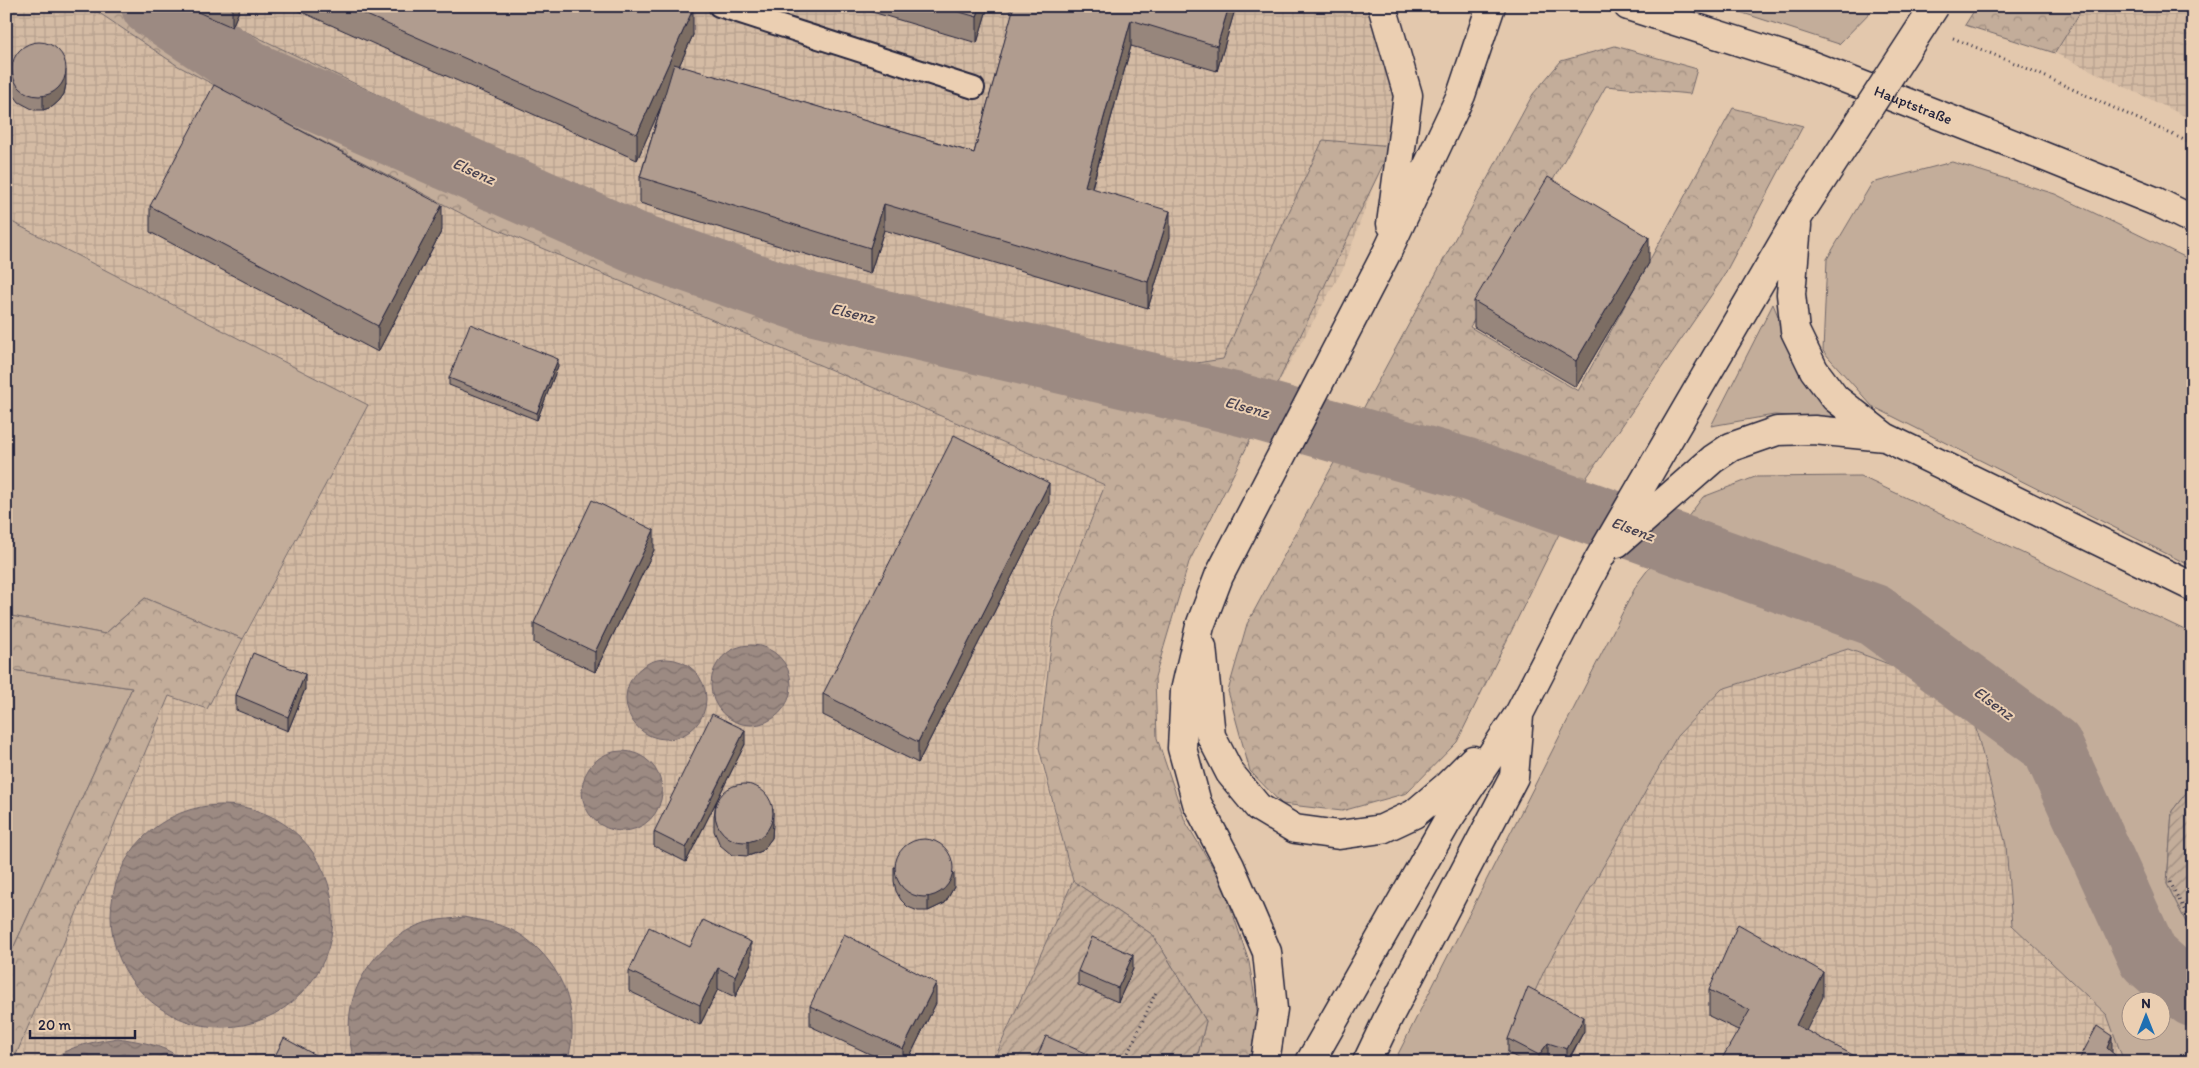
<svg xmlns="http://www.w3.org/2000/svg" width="2199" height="1068" font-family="Itim,sans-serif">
	<defs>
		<pattern id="industrial-grid" width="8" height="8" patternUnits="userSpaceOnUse" patternTransform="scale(1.25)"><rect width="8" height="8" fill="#d4bba4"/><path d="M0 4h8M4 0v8" fill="none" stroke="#b6a08e"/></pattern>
		<pattern id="forest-crowns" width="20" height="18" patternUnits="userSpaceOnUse" patternTransform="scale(1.25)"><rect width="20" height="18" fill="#c3ad9a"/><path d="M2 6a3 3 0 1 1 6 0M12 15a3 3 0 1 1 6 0" fill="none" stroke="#9e8c7f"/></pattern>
		<pattern id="garden-furrows" width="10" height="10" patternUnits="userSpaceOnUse" patternTransform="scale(1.25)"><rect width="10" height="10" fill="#c3ad9a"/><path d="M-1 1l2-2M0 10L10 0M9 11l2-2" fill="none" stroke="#9e8c7f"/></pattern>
		<pattern id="water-waves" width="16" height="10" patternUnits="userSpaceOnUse" patternTransform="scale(1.25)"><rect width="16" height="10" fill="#9c8a82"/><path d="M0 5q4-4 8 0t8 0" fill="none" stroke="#7f706c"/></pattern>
	</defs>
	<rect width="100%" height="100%" fill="#e3c8ad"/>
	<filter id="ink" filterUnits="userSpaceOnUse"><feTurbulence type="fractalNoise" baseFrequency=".02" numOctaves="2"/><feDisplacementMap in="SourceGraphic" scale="10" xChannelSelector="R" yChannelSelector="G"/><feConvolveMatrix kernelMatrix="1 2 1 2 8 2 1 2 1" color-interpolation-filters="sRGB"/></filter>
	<g filter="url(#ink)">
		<path fill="url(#industrial-grid)" d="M6 6H1363L1376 19 1402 106 1344 267 1268 401 840 287 677 228 470 218 1105 485 1053 611 1037 749 1073 881 993 1062H13L169 696 207 709 368 405 10 221 6 229Z
			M2083 6H2193V120L2055 53Z
			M1848 649 1912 673 1975 721 2006 845 2012 925 2107 1015 2124 1062H1503L1545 969 1677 736 1722 689Z"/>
		<path fill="#c3ad9a" stroke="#72686a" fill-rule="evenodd" d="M1721 6H1876L1839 44Z
			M1952 162 2055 194 2193 261V567L1872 406 1823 351 1827 259 1872 183Z
			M10 221 368 405 243 639 145 598 105 634 6 615V229Z
			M1773 304 1800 369 1845 419 1774 415 1711 426Z
			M1860 476 2193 634V784L2172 811 2167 884 2193 936V1062H2124L2107 1015 2012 925 2006 845 1974 721 1913 673 1848 649 1722 689 1677 736 1545 969 1503 1062H1394L1637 584 1703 497 1755 477ZM2132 1000H2162V1030H2132Z
			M6 669 132 688 6 964Z"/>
		<path fill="url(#forest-crowns)" stroke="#72686a" d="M87 6H168L225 32 234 26 507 156 677 228 840 287 1150 370 1223 359 1263 267 1323 140 1392 146 1238 465 1189 562 1155 677 1157 738 1185 821 1223 884 1249 962 1258 1016 1251 1062H1196L1206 1021 1153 935 1073 881 1039 748 1055 611 1105 485 470 218 178 66 92 8Z
			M1977 6H2084L2055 53 1965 25Z
			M1615 46 1697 69 1690 94 1606 86 1470 327 1578 391 1733 108 1803 126 1721 281 1587 477 1457 742 1407 793 1342 811 1282 804 1250 771 1228 691 1247 624 1533 94 1561 61Z
			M145 598 243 639 207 709 169 696 13 1062H6V964L132 688 6 669V615L105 634Z"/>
		<path fill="url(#garden-furrows)" stroke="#72686a" d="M2193 784V936L2167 884 2172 811Z
			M1073 881 1153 935 1206 1021 1196 1062H993Z"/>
		<path fill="url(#water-waves)" stroke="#6b6066" d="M711 685a40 40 0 1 1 80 0a40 40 0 1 1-80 0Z
			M626 699a40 40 0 1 1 80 0a40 40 0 1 1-80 0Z
			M582 791a40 40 0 1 1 80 0a40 40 0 1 1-80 0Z
			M111 916a111 111 0 1 1 222 0a111 111 0 1 1-222 0Z
			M463 917C484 921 506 924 524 937 563 965 582 1015 567 1062H354C350 1046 348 1029 350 1013 355 972 391 930 432 921 442 919 453 919 463 917Z
			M118 1038C142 1042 166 1045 185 1062H49C69 1045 94 1042 118 1038Z"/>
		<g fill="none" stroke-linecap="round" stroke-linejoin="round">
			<path stroke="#9c8a82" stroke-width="62" d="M152 6 253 73 636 243 811 304 1238 404 1464 468 1874 615 2052 746 2148 957 2193 996"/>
			<g stroke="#22223b" stroke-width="24">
				<path id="service" d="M719 6 974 88"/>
			</g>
			<g stroke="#22223b" stroke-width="31">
				<g id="primary">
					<path id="s1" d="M1628 6 1800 61 1998 138 2157 202 2193 220"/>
				</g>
			</g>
			<g stroke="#22223b" stroke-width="31">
				<path id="trunk" d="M1382 6 1408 95 1391 224
					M1797 225 1791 294 1795 331 1814 370 1835 398 1885 437 2193 587
					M1617 543 1713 459 1731 447 1777 431 1814 430 1885 437
					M1202 647 1211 736 1230 773 1258 807 1295 829 1339 835 1382 829 1414 814 1447 786 1473 760
					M1265 1062 1273 1009 1267 952 1230 866 1197 803 1182 748 1185 691 1200 626 1219 576 1388 250 1461 95 1491 6
					M1310 1062 1448 820 1520 712 1599 559 1801 212
					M1367 1062 1387 1020 1514 777 1519 716"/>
			</g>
			<path stroke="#22223b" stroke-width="3" stroke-dasharray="1 4" stroke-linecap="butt" d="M1875 6 1892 13
				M1953 38 2024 67 2193 144
				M2170 882 2193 927
				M1124 1062 1156 992"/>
			<use href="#service" stroke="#ebcfb2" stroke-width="20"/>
			<use href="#primary" stroke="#ebcfb2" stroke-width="28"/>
			<use href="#trunk" stroke="#ebcfb2" stroke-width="28"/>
			<g stroke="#22223b" stroke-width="31" stroke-linecap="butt">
				<path id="trunk-bridge" d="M1801 212 1935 6"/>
			</g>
			<use href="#trunk-bridge" stroke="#ebcfb2" stroke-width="28"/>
		</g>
		<path fill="#97867b" stroke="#22223b" d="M184 6H241L232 27Z
			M288 6H686L693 35 679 66 974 153 1013 11 998 6H1236L1217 71 1131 46 1092 188 1170 237 1148 308 884 230 870 274 640 203V177L661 106 637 160Z
			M852 6H988L977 43Z
			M12 63 66 84 64 94 59 101 52 107 43 110H34L19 102 14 95 12 77Z
			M150 206 442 230 378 352 150 232Z
			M1649 263 1576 387 1474 327V301Z
			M558 366 537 420 449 385V378Z
			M1049 503 918 763 823 715V694Z
			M654 550 595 672 534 643V623Z
			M305 689 288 731 236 710V695Z
			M745 744 716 802 773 823 772 838 762 851 748 856 732 855 720 845 714 831V817L716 802 686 862 654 846V832Z
			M894 867 954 887 945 903 928 911H918L908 907 901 900 896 891 894 881Z
			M690 947 751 963 735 997 718 989 700 1025 629 991V971Z
			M1133 969 1118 1002 1078 985V971Z
			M1709 990 1823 997 1738 1030 1709 1016Z
			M936 1003 907 1062H887L810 1026V1006Z
			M1584 1031 1568 1062H1563L1548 1057 1545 1062H1525L1508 1053V1039Z"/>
		<path fill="#7b6d64" stroke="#22223b" d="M232 6H241L232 27Z
			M980 6H988L977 43V17Z
			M1229 6H1236L1217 71V46Z
			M693 9V35L637 160V134Z
			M1131 20V46L1085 212V186Z
			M66 70V84L64 94 59 101 52 107 43 110V96Z
			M884 204V230L870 274V248Z
			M442 205V230L378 352V326Z
			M1170 211V237L1148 308V282Z
			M1649 237V263L1576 387V361Z
			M558 359V366L537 420V413Z
			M1049 483V503L918 763V742Z
			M654 530V550L595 672V652Z
			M305 674V689L288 731V717Z
			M745 730V744L686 862V848Z
			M773 809V823L772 838 762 851 748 856V842Z
			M954 873V887L945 903 928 911V897Z
			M751 942V963L735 997V976Z
			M1133 955V969L1118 1002V988Z
			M718 968V989L700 1025V1005Z
			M1823 972V997L1796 1051V1025Z
			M936 983V1003L907 1062H903V1049Z
			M1584 1017V1031L1567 1062V1049Z
			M2112 1036V1061L2115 1055V1062H2107V1048Z
			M1548 1043V1057L1545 1062H1539V1055Z
			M1087 1054V1061L1084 1062Z
			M315 1055V1062H311Z"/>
		<path fill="#b09c8f" stroke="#22223b" d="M346 6H686L693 9 637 134Z
			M939 6H980L977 17Z
			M1014 6H1229L1217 46 1131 20 1085 186 1170 211 1148 282 884 204 870 248 640 177 674 64 974 153Z
			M12 69a27 27 0 1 1 54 0a27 27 0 1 1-54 0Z
			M214 85 442 205 378 326 150 206Z
			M1548 177 1649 237 1576 361 1474 301Z
			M470 324 558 359 537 413 449 378Z
			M954 435 1049 483 918 742 823 694Z
			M592 500 654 530 595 652 534 623Z
			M253 653 305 674 288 717 236 695Z
			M712 714 745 730 686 848 654 832Z
			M715 813a29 29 0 1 1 58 0a29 29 0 1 1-58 0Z
			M895 868a29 29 0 1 1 58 0a29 29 0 1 1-58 0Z
			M703 920 751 942 735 976 718 968 700 1005 629 971 649 927 690 947Z
			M1738 924 1823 972 1796 1025 1866 1062H1720L1750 1010 1709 990Z
			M844 934 936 983 903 1049 810 1006Z
			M1092 937 1133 955 1118 988 1078 971Z
			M1528 987 1584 1017 1567 1049 1548 1043 1539 1055 1508 1039Z
			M2097 1026 2112 1036 2107 1048 2115 1055 2112 1062H2078Z
			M1046 1036 1087 1054 1084 1062H1035Z
			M284 1038 315 1055 311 1062H272Z"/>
	</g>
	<g text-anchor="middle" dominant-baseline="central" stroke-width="4" stroke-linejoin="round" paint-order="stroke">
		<g font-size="15" fill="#22223b" stroke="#ebcfb2">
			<text stroke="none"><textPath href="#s1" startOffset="302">Hauptstraße</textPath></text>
		</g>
		<g font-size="16" font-style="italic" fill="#474150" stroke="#ebcfb2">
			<text transform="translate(474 171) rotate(24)">Elsenz</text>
			<text transform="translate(853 313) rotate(13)">Elsenz</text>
			<text transform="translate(1247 407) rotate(15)">Elsenz</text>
			<text transform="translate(1633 529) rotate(20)">Elsenz</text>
			<text transform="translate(1994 703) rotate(36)">Elsenz</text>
		</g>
	</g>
	<rect width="2199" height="1068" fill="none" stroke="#ebcfb2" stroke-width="25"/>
	<rect x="12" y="12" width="2174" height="1043" fill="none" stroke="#22223b" stroke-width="2" filter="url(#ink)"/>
	<g transform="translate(2146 1016)"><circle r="24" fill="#ebcfb2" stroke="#9b8a82"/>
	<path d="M0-4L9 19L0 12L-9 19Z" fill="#1f6fb2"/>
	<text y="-8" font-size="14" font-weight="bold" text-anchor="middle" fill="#22223b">N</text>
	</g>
	<path d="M30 1030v8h105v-8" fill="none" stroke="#22223b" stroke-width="2.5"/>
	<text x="38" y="1030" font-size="15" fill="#22223b" stroke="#ebcfb2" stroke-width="4" paint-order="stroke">20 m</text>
</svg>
